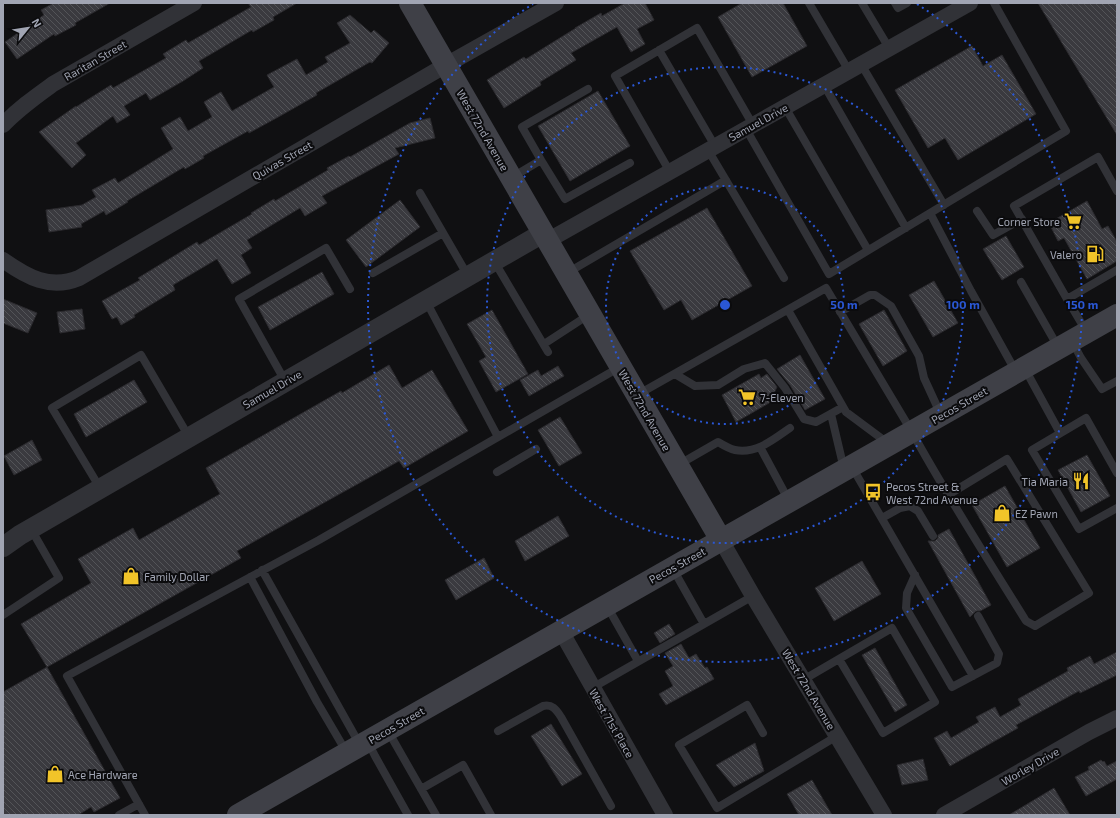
<svg xmlns="http://www.w3.org/2000/svg" width="1120" height="818" font-family="'Exo 2',sans-serif">
	<defs>
		<pattern id="building-back-hatch" width="6" height="6" patternUnits="userSpaceOnUse"><rect width="6" height="6" fill="#3a3a3f"/><path d="M-1 5l2 2M0 0l6 6M5-1l2 2" fill="none" stroke="#535458"/></pattern>
	</defs>
	<rect width="100%" height="100%" fill="#101012"/>
	<path fill="url(#building-back-hatch)" stroke="#2b2a2e" d="M54 3H110L75 23 76 25 55 36 54 34 17 59 5 42 44 15 41 10Z
		M248 3H297L273 17 274 20 253 32 252 30 199 61 203 68 183 81 150 100 146 93 124 106 130 115 117 123 113 116 76 143 86 155 72 168 39 132 76 106V107L111 85 113 88 166 58 163 54 186 40 188 43 251 7Z
		M625 3H645L654 20 637 29 645 44 631 52 617 27 571 53 576 60 540 82 541 85 504 108 487 80 524 57 526 59 576 28H575L601 13 602 16Z
		M742 3H783L807 46 752 77 718 17Z
		M1038 3H1117V135Z
		M350 15 371 33 374 30 389 43 372 63 370 62 316 93 317 95 280 116 249 133 248 131 203 156 204 158 185 169 184 167 127 201 128 202 106 215 104 211 81 224 82 227 49 232 46 210 82 205 96 197 92 190 115 178 118 183 173 149 161 128 180 117 188 131 212 117 204 102 221 92 232 111 274 87 267 75 297 59 306 75 328 62 325 57 350 43 337 23Z
		M972 46 983 66 1002 55 1036 114 958 160 945 138 928 148 895 90Z
		M598 91 630 146 570 181 538 126Z
		M430 118 435 138 395 148 399 154 322 196 327 203 305 216 300 208 247 240 252 248 241 255 251 273 232 284 217 259 173 285 175 290 134 315 135 317 121 325 117 317 112 319 102 301 140 280 138 278 197 242 199 245 252 214 251 213 274 199 275 201 328 170 327 168 349 156 350 157 410 123Z
		M400 200 420 227 366 267 346 240Z
		M1087 201 1102 229 1108 226 1117 242V261L1087 279 1064 238 1058 241 1049 223Z
		M707 208 752 286 692 320 681 300 664 310 630 251Z
		M1006 236 1024 267 1002 280 983 249Z
		M322 272 334 294 270 330 258 307Z
		M934 281 958 323 933 337 909 295Z
		M3 299 37 313 28 333 3 323Z
		M82 309 85 329 60 333 57 312Z
		M492 310 528 374 496 392 479 361 486 357 467 324Z
		M884 310 907 351 883 366 859 324Z
		M800 355 825 399 805 410 790 385 777 369Z
		M389 365 402 388 432 370 468 431 404 468 399 461 237 551 241 558 47 667 21 624 91 583 78 559 133 528 139 540 220 494 206 468 341 391 342 393Z
		M558 366 564 376 529 396 520 380 538 370 541 376Z
		M759 374 761 378 767 374 777 387 769 403 736 422 722 395Z
		M134 380 147 402 86 437 74 414Z
		M560 417 582 453 559 466 538 430Z
		M32 440 42 460 14 475 4 456Z
		M1087 455 1110 496 1081 512 1058 470Z
		M1005 486 1040 548 1007 567 972 505Z
		M558 516 569 536 525 561 515 541Z
		M949 529 991 605 980 611H976L970 617 928 541H935L938 538V535Z
		M484 558 494 578 456 600 445 580Z
		M862 561 881 594 834 621 815 588Z
		M669 624 675 634 660 643 654 633Z
		M681 644 689 658 696 654 705 668 707 667 714 679 666 705 659 694 673 686 665 671 673 666 665 653Z
		M875 648 907 705 895 712 862 655Z
		M1117 652V675L1080 693 1079 691 1016 725 1018 728 950 766 934 738 947 731 951 738 979 722 976 717 995 707 1000 717 1021 705 1018 699 1068 671 1067 668 1090 656 1094 664Z
		M47 667 120 798 94 812 91 807 78 815H3V692Z
		M551 724 582 774 562 786 531 736Z
		M755 743 764 771 734 787 716 765Z
		M923 759 928 780 902 785 897 765Z
		M1101 760 1103 762 1104 761 1107 766 1117 761V779L1086 796 1075 777 1089 770 1088 767Z
		M812 780 832 815H799L787 794Z
		M1054 788 1070 815H1009Z"/>
	<g fill="none" stroke-linecap="round" stroke-linejoin="round">
		<path stroke="#313237" stroke-width="8" d="M809 3 849 71
			M862 3 889 48
			M895 3 898 8 907 3
			M659 50 715 146
			M861 64 944 205
			M824 85 906 228
			M785 107 868 250
			M746 129 829 274 1066 131 994 3
			M708 150 784 278
			M541 160 565 199 630 163
			M670 172 615 76 697 28 753 125
			M511 178 541 160 522 127 588 89
			M1117 191 1098 157 1014 206 1067 299 1117 270
			M420 193 468 276
			M977 211 993 235 1022 219
			M930 213 971 291 1016 372
			M494 261 548 352
			M373 273 443 233
			M567 273 726 180
			M1021 282 1058 347
			M1067 299 1086 331
			M426 301 498 437
			M788 310 846 412 889 444
			M840 312 870 295H875L891 306 919 356 924 378 941 415
			M1072 341 1081 358 1102 389 1117 381
			M544 344 590 314
			M1025 369 1060 433
			M675 374 695 386 718 385 744 369 765 363 785 388 804 419 816 422 843 407
			M285 381 239 299 326 248 350 289
			M637 395 826 288 912 432C947 496 987 558 1026 621L1035 626 1089 593 1007 459 948 495
			M831 414 844 469
			M760 447 789 501
			M678 465 718 442C723 445 730 449 735 450 757 454 774 439 790 428
			M852 467 973 676
			M497 472 536 449
			M1117 473 1086 418 1032 450 1079 529 1117 508
			M100 488 52 408 141 355 189 437
			M882 518 900 508 910 506 918 511 933 536
			M673 569 704 624
			M262 570 360 745
			M915 575 907 593 906 608 952 687 997 663 999 654 978 616
			M250 577 317 702 347 753
			M607 606 638 661
			M3 615 59 578 31 529
			M803 680 892 628 935 702 883 733 839 659
			M592 688 753 596
			M388 731 436 815
			M498 731 543 706C552 704 556 709 561 717L611 806
			M763 733 747 705 679 745 717 808 837 736
			M368 742 375 756 408 815
			M421 789 463 765 491 815
			M119 815 139 804
			M145 815 67 676 319 540 620 367"/>
		<path stroke="#313237" stroke-width="16" d="M3 125C18 109 35 97 53 84L194 3
			M547 241 970 3
			M3 260C27 277 50 290 79 278L446 65 556 3
			M721 540 753 596 884 815
			M561 631 665 815
			M944 815 1089 732 1117 718"/>
		<path stroke="#313237" stroke-width="20" d="M3 547 20 535 543 233"/>
		<path stroke="#3f4047" stroke-width="22" d="M410 3 721 540
			M238 815 1117 315"/>
	</g>
	<g fill="none" stroke="#2a57d4" stroke-width="2" stroke-dasharray="2 4">
		<circle cx="725" cy="305" r="119"/>
		<circle cx="725" cy="305" r="238"/>
		<path d="M917 4A357 357 0 1 1 533 4"/>
	</g>
	<defs>
		<g id="supermarket-bare" transform="scale(1.38)"><path d="M-6-5.5h2.5l.6 2H6L4.5 2H-2.5L-4.4-4H-6ZM-1.5 3.2a1.3 1.3 0 1 0 .1 0ZM3 3.2a1.3 1.3 0 1 0 .1 0Z" fill="#f1c429" stroke="#0b0b0d" stroke-width="2.5" paint-order="stroke"/></g>
		<g id="fuel-bare" transform="scale(1.38)"><path d="M-5.5-6h7V0h2V4h1.3V-2.5L3-4.5l.8-.8L6-3V5H2.5V1h-1V6h-7ZM-4.2-4.7v3.2H.2V-4.7Z" fill="#f1c429" stroke="#0b0b0d" stroke-width="2.5" paint-order="stroke"/></g>
		<g id="restaurant-bare" transform="scale(1.38)"><path d="M-5-6h1v4h1v-4h1v4h1v-4h1v5L-1.5 .5V6h-2V.5L-5-1ZM5-6V6H3V1.5H1.5Q1.5-4 5-6Z" fill="#f1c429" stroke="#0b0b0d" stroke-width="2.5" paint-order="stroke"/></g>
		<g id="bus-bare" transform="scale(1.38)"><path d="M-5-6H5V4H4V6H2V4H-2V6H-4V4H-5ZM-3.5-4V0h7V-4ZM-3.5 1.2v1.5H-2V1.2ZM2 1.2v1.5H3.5V1.2Z" fill="#f1c429" stroke="#0b0b0d" stroke-width="2.5" paint-order="stroke"/></g>
		<g id="shop-bare" transform="scale(1.38)"><path d="M-5-2.5h2.3a2.7 3.5 0 0 1 5.4 0H5L5.5 6h-11ZM-1.5-2.5h3a1.5 2.3 0 0 0-3 0Z" fill="#f1c429" stroke="#0b0b0d" stroke-width="2.5" paint-order="stroke"/></g>
	</defs>
	<g fill-rule="evenodd">
		<use href="#supermarket-bare" x="1073" y="221"/>
		<use href="#fuel-bare" x="1095" y="254"/>
		<use href="#supermarket-bare" x="747" y="397"/>
		<use href="#restaurant-bare" x="1081" y="481"/>
		<use href="#bus-bare" x="873" y="492"/>
		<use href="#shop-bare" x="1002" y="513"/>
		<use href="#shop-bare" x="131" y="576"/>
		<use href="#shop-bare" x="55" y="774"/>
	</g>
	<g text-anchor="middle" dominant-baseline="central" stroke-width="4" stroke-linejoin="round" paint-order="stroke">
		<g font-size="11" fill="#a1a5b3" stroke="#0b0b0d">
			<text transform="translate(95 60) rotate(-30)">Raritan Street</text>
			<text transform="translate(758 122) rotate(-29)">Samuel Drive</text>
			<text transform="translate(483 130) rotate(60)">West 72nd Avenue</text>
			<text transform="translate(282 160) rotate(-30)">Quivas Street</text>
			<text transform="translate(272 389) rotate(-30)">Samuel Drive</text>
			<text transform="translate(959 405) rotate(-30)">Pecos Street</text>
			<text transform="translate(645 410) rotate(60)">West 72nd Avenue</text>
			<text transform="translate(677 565) rotate(-29)">Pecos Street</text>
			<text transform="translate(809 689) rotate(59)">West 72nd Avenue</text>
			<text transform="translate(612 723) rotate(60)">West 71st Place</text>
			<text transform="translate(396 725) rotate(-30)">Pecos Street</text>
			<text transform="translate(1030 766) rotate(-30)">Worley Drive</text>
		</g>
		<g font-size="11" fill="#a1a5b3" stroke="#0b0b0d" text-anchor="start">
			<text x="1060" y="221" text-anchor="end">Corner Store</text>
			<text x="1082" y="254" text-anchor="end">Valero</text>
			<text x="760" y="397">7-Eleven</text>
			<text x="1068" y="481" text-anchor="end">Tia Maria</text>
			<text x="886" y="486">Pecos Street &amp;<tspan x="886" dy="13">West 72nd Avenue</tspan></text>
			<text x="1015" y="513">EZ Pawn</text>
			<text x="144" y="576">Family Dollar</text>
			<text x="68" y="774">Ace Hardware</text>
		</g>
	</g>
	<circle cx="725" cy="305" r="6" fill="#2a57d4" stroke="#0b0b0d" stroke-width="2"/>
	<g font-size="12" text-anchor="middle" font-weight="bold" fill="#2a57d4" stroke="#0b0b0d" stroke-width="4" stroke-linejoin="round" paint-order="stroke">
		<text x="844" y="309">50 m</text>
		<text x="963" y="309">100 m</text>
		<text x="1082" y="309">150 m</text>
	</g>
	<rect width="1120" height="818" fill="none" stroke="#a1a5b3" stroke-width="8"/>
	<g transform="translate(28 28) rotate(60)" stroke="#0b0b0d" stroke-width="3" paint-order="stroke">
	<path d="M0-3L7 15L0 10L-7 15Z" fill="#a1a5b3"/>
	<text y="-6" font-size="11" font-weight="bold" text-anchor="middle" fill="#a1a5b3">N</text>
	</g>
</svg>
